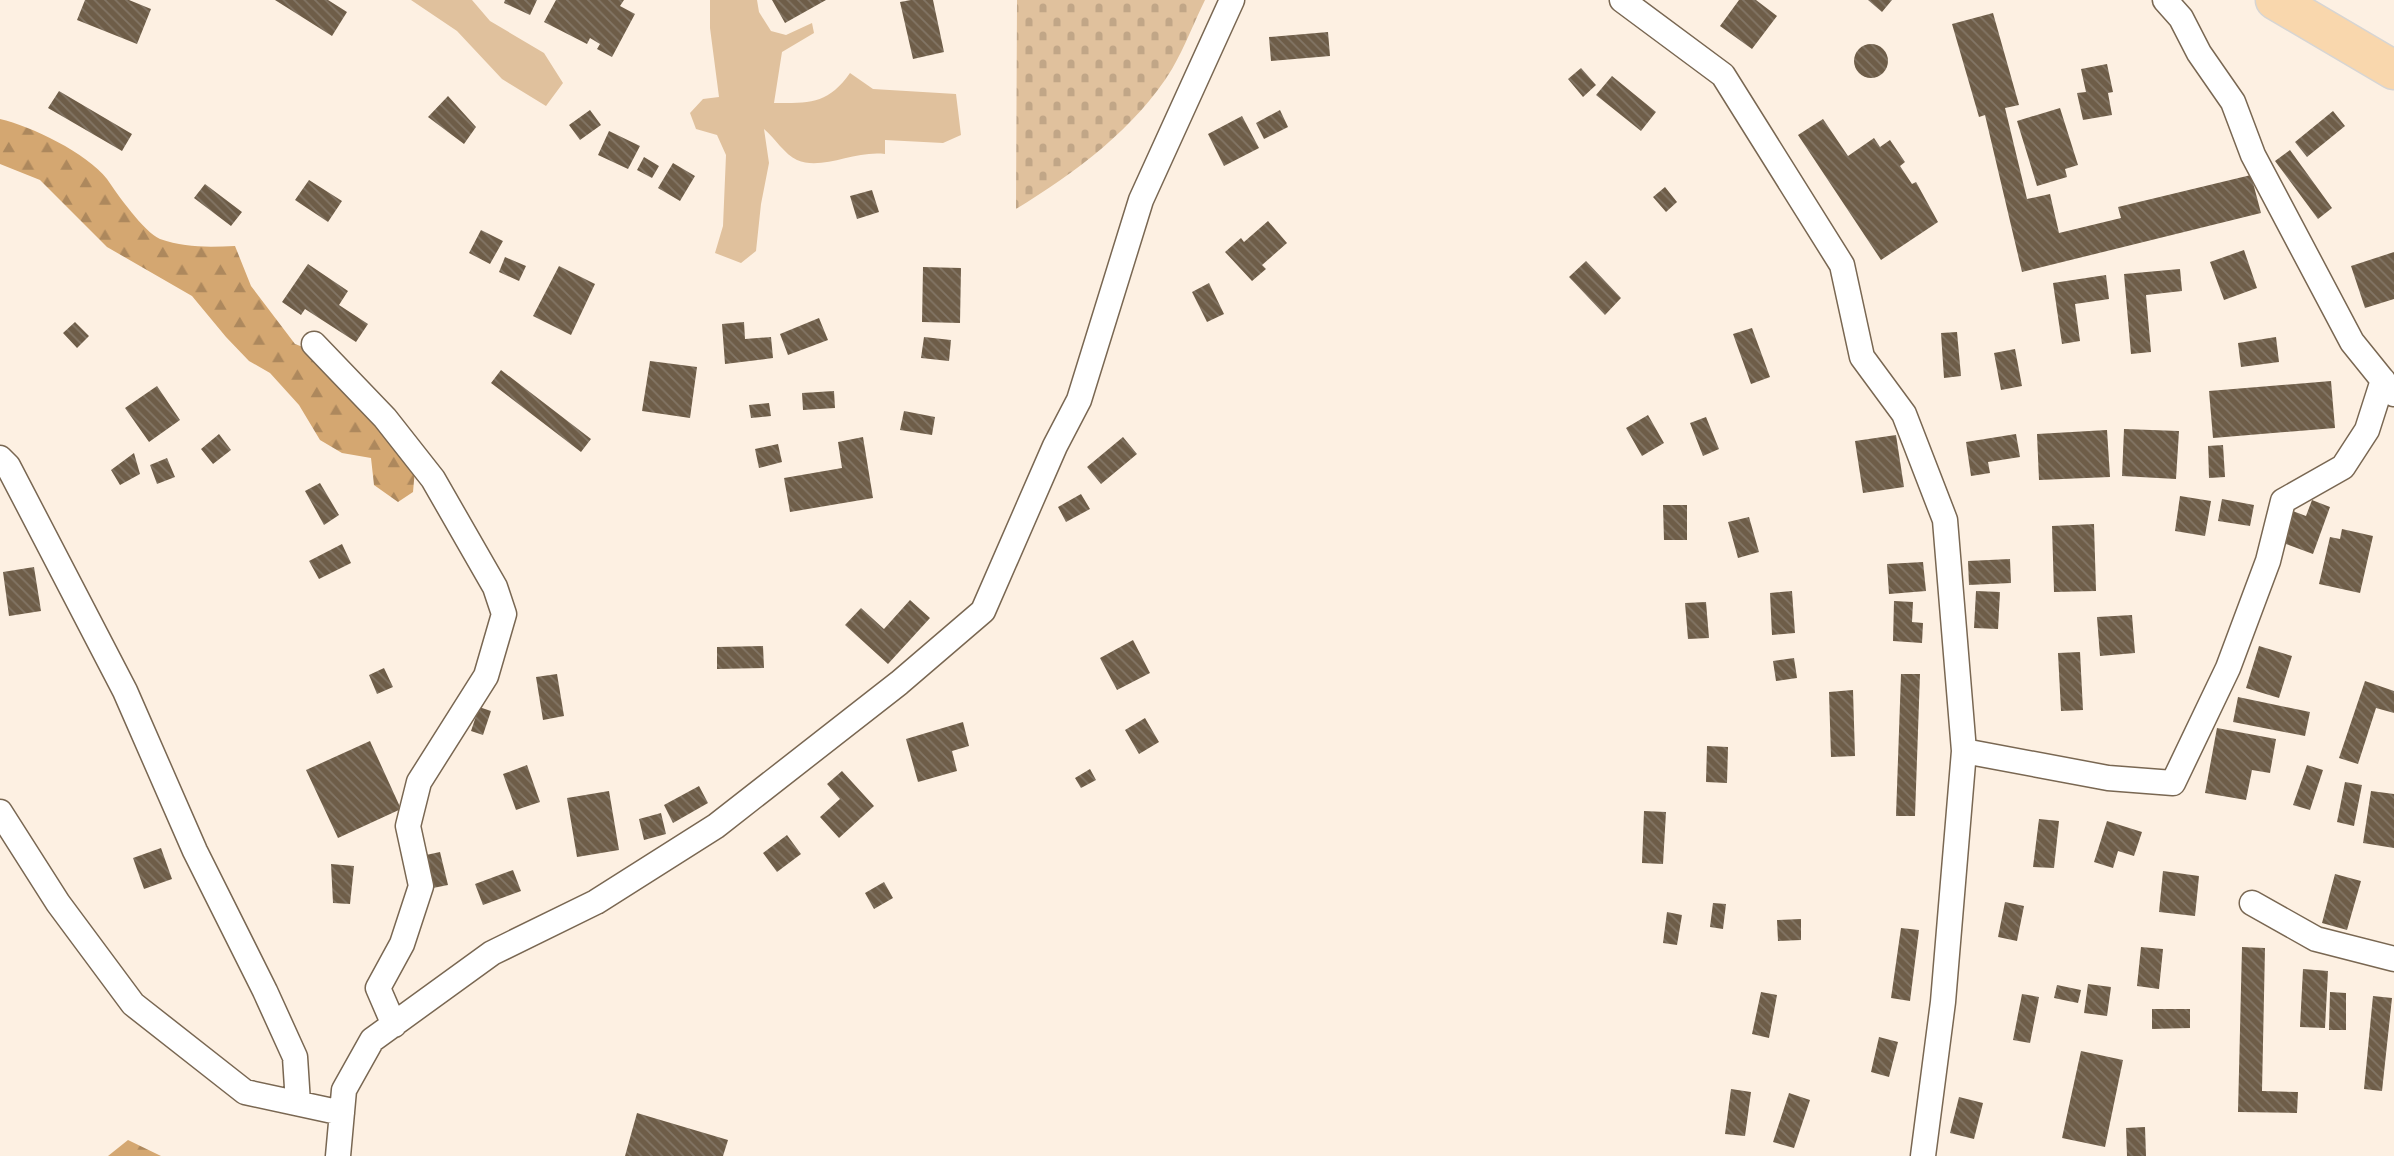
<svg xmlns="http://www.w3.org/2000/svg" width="2394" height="1156" font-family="'Sofia Sans Condensed',sans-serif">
	<defs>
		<pattern id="forest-firs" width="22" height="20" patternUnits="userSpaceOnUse" patternTransform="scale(1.75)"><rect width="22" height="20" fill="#d4a771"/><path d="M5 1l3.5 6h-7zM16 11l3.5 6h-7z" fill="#ad885d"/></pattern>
		<pattern id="cemetery-stones" width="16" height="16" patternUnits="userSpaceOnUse" patternTransform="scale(1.75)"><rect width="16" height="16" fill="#e0c19d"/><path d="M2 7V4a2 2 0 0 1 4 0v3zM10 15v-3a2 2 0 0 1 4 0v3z" fill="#c1a687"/></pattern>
		<pattern id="building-back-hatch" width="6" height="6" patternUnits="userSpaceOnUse" patternTransform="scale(1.75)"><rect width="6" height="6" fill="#6e5d48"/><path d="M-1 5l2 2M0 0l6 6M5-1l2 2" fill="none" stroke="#837666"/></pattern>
	</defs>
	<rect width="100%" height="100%" fill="#fdf0e2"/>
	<path fill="#e0c19d" d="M411 0H472L490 21 544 53 563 83 546 106 502 79 457 31Z
		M710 0H757L759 12 771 31 786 35 812 23 814 33 782 52 774 103C811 103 828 104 850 73L873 89 956 94 961 135 943 143 885 140V154C855 150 822 171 797 160 785 155 774 137 764 129L769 163 761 204 756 251 741 263 715 253 723 226 726 155 717 135 696 129 690 113 703 99 719 97 710 28Z"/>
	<path fill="url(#forest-firs)" d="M0 119C31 126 87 153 107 179 117 194 144 232 160 239 185 248 209 247 235 246L251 286 295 344 324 355 416 458 413 492 398 502 374 485 371 458 342 453 320 440 299 405 270 373 249 361 226 337 192 296 107 247 40 180 0 164Z
		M128 1140 161 1156H108Z"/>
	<path fill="url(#cemetery-stones)" d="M1017 0H1205C1194 22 1185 47 1172 69 1136 128 1075 173 1016 209Z"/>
	<path fill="url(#building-back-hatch)" d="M85 0H129L151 9 137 44 77 20Z
		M275 0H328L347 12 332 36Z
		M505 0H537L530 15 504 3Z
		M556 0H624L620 6 635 14 612 57 597 49 600 44 590 38 587 44 544 22Z
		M772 0H826L785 23Z
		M911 0H933L944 52 913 59 900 2Z
		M1739 0H1756L1777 16 1752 49 1720 26Z
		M1868 0H1892L1882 12Z
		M1993 13 2019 105 2005 108 2027 199 2050 194 2059 233 2121 218 2118 207 2251 175 2261 213 2022 272 1985 115 1979 117 1952 24Z
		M1328 32 1330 56 1271 61 1269 37Z
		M1854 61a17 17 0 1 1 34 0a17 17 0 1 1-34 0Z
		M2107 64 2113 92 2108 93 2112 115 2083 120 2077 93 2086 92 2081 69Z
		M1581 68 1596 85 1583 97 1568 79Z
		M1612 76 1656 112 1641 131 1596 95Z
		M59 91 132 134 122 151 48 108Z
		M448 96 476 127 464 144 428 117Z
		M2060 108 2078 165 2065 169 2067 177 2037 186 2017 121Z
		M590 110 601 125 580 140 569 125Z
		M1280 110 1288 127 1264 139 1256 123Z
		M2333 111 2345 126 2307 157 2295 142Z
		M1242 116 1259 148 1224 166 1208 134Z
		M1823 119 1848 156 1874 138 1880 147 1890 140 1905 162 1900 166 1912 184 1916 182 1938 222 1881 260 1798 135Z
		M609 131 640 146 628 169 598 155Z
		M2290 150 2332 208 2318 219 2275 161Z
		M644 157 659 166 652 178 637 170Z
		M673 163 695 176 680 201 658 188Z
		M309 180 342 201 328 222 295 200Z
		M205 184 242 212 231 226 194 198Z
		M1665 187 1677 202 1666 212 1653 197Z
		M872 190 879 212 857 219 850 196Z
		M1268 221 1287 243 1262 265 1266 269 1252 281 1225 252 1241 238 1244 242Z
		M481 230 503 241 490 264 469 253Z
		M2244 250 2257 288 2224 300 2210 262Z
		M2394 252V299L2365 308 2351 266Z
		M505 257 526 266 519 281 499 272Z
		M1586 261 1621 298 1605 315 1569 277Z
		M308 264 348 291 339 305 368 324 356 342 305 309 301 315 282 302Z
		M559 266 595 284 571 335 533 316Z
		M923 267 961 268 960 323 922 322Z
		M2180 269 2182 291 2146 295 2151 352 2131 354 2124 274Z
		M2106 275 2109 299 2075 304 2080 341 2062 344 2053 283Z
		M1209 283 1224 314 1207 322 1192 292Z
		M819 318 828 340 788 355 780 334Z
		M75 322 89 336 77 348 63 333Z
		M744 322 745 339 771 337 773 358 725 364 722 324Z
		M1752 328 1770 377 1751 384 1733 334Z
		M1957 332 1961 376 1944 378 1941 333Z
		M924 337 951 340 949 361 921 358Z
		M2276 337 2279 362 2241 367 2238 343Z
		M2015 349 2022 386 2001 390 1994 353Z
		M650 361 697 367 690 418 642 411Z
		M501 370 591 439 581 452 491 383Z
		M2331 381 2335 428 2213 438 2209 391Z
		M157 386 180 420 149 442 125 408Z
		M834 391 835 408 803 410 802 393Z
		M769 403 771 416 751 418 749 405Z
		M904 411 935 417 932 435 900 430Z
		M1648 415 1664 443 1642 456 1626 428Z
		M1706 417 1719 449 1703 456 1690 423Z
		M2124 429 2179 431 2176 479 2122 476Z
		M2107 430 2110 477 2039 480 2037 434Z
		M219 434 231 450 213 464 201 449Z
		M2016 434 2020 457 1988 462 1990 473 1971 476 1966 442Z
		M1896 435 1904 487 1863 493 1855 441Z
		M863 437 873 498 790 512 784 478 842 468 838 442Z
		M1123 437 1137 454 1101 484 1087 467Z
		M778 444 782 462 759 468 755 449Z
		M2223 445 2225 477 2209 478 2208 446Z
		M134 453 140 474 120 485 111 470Z
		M167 458 175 477 157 484 150 465Z
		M320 483 339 515 324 525 305 491Z
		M1081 494 1090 509 1066 522 1058 507Z
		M2180 496 2211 501 2205 536 2175 531Z
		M2222 499 2254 505 2250 526 2218 521Z
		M2312 500 2330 507 2313 554 2278 541 2290 510 2306 516Z
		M1663 505H1687V540H1664Z
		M1749 517 1759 552 1738 558 1728 522Z
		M2094 524 2096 591 2054 592 2052 526Z
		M2342 529 2373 536 2360 593 2319 584 2330 537 2340 539Z
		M342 544 351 563 319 579 309 561Z
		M2010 559 2011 583 1969 585 1968 561Z
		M1923 562 1926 591 1889 594 1887 564Z
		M34 567 41 611 9 616 3 572Z
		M1792 591 1795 633 1772 635 1770 593Z
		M1976 591 2000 592 1998 629 1974 628Z
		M910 600 930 618 888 664 845 625 861 608 884 629Z
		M1894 601 1913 602 1912 622 1923 623 1922 643 1893 641Z
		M1706 602 1709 638 1688 639 1685 603Z
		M2132 615 2135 653 2100 656 2097 617Z
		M1133 640 1150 673 1117 690 1100 658Z
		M763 646 764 668 717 669V647Z
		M2259 646 2292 656 2279 698 2246 688Z
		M2080 652 2083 710 2061 711 2058 653Z
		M1794 658 1797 678 1776 681 1773 661Z
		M384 668 393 687 377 694 369 675Z
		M557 674 564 716 543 720 536 677Z
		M1901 674H1920L1915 816H1896Z
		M2365 681 2394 691V713L2376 708 2358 764 2339 758Z
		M1853 690 1855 756 1831 757 1829 692Z
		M2238 697 2310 712 2305 736 2233 722Z
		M479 707 491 711 483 735 471 731Z
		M1145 718 1159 742 1139 754 1125 730Z
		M963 722 969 746 952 751 957 771 918 782 906 739Z
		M2217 728 2276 739 2270 773 2252 770 2246 800 2205 793Z
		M370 741 401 809 338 838 306 770Z
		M1707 746 1728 747 1727 783 1706 782Z
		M527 765 540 802 516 810 503 774Z
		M2307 765 2323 770 2310 810 2293 805Z
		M1090 769 1096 780 1081 788 1075 778Z
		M842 771 874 806 839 838 820 817 840 799 827 784Z
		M2345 782 2362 785 2354 826 2337 822Z
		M699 786 708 803 673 823 664 805Z
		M609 791 619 850 577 857 567 798Z
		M2371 791 2394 794V848L2363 843Z
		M1644 811 1666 812 1663 864 1642 863Z
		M661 813 666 834 644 840 639 819Z
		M2039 819 2059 821 2054 868 2033 867Z
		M2107 821 2142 832 2134 856 2118 851 2113 868 2094 862Z
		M787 835 801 854 777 872 763 853Z
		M161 848 172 879 144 889 133 858Z
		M440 852 448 885 433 888 426 855Z
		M331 864 354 866 350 904 333 903Z
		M513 870 521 891 483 905 475 884Z
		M2163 871 2199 876 2195 916 2159 912Z
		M2335 874 2361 881 2347 930 2322 923Z
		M884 882 893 898 874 909 865 893Z
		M2005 902 2024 906 2017 941 1998 937Z
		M1713 903 1726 904 1723 929 1710 927Z
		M1667 912 1682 915 1677 945 1663 943Z
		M1801 919V940L1778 941 1777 920Z
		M1901 928 1919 930 1910 1001 1891 998Z
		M2141 947 2163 949 2159 989 2137 986Z
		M2242 947 2265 948 2262 1091 2298 1092 2297 1113 2238 1112Z
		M2303 969 2328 971 2325 1028 2300 1027Z
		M2088 984 2111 987 2107 1016 2084 1013Z
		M2057 985 2081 990 2078 1003 2054 998Z
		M1761 992 1777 995 1769 1038 1752 1034Z
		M2330 992 2346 993V1030H2329Z
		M2022 994 2039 997 2030 1043 2013 1040Z
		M2373 996 2392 998 2382 1091 2364 1089Z
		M2152 1009H2190V1028L2152 1029Z
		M1879 1037 1898 1042 1889 1077 1871 1072Z
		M2081 1051 2123 1060 2105 1147 2062 1138Z
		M1731 1089 1751 1092 1745 1136 1725 1134Z
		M1789 1093 1810 1100 1794 1148 1773 1142Z
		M1959 1097 1983 1103 1974 1139 1950 1133Z
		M637 1113 728 1140 723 1156H625Z
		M2145 1127 2146 1156H2127L2126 1128Z"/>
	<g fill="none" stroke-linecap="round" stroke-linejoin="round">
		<g stroke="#796752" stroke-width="27">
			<path id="street" d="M1622 0 1723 75 1842 265 1862 357 1904 414 1945 520 1964 751 1943 1002 1923 1156
				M2165 0 2181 18 2199 53 2233 102 2253 155 2352 342 2394 394
				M314 344 385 418 433 479 495 587 504 614 486 676 419 782 408 826 421 886 402 944 378 988 394 1025
				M0 458 8 466 125 691 195 851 265 991 295 1057 298 1103
				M1964 751 2108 778 2173 783 2228 668 2268 561 2283 501 2343 467 2367 430 2383 380
				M0 812 58 903 133 1004 245 1092 342 1113
				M2252 903 2316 939 2394 959
				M338 1156 344 1090 372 1040 492 953 596 902 716 826 899 683 983 611 1055 446 1079 400 1141 200 1232 0"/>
		</g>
		<g stroke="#d7d5d3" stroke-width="41">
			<path id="primary" d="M2275 0 2394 70"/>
		</g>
		<use href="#street" stroke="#fff" stroke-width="24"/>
		<use href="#primary" stroke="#f9d7ad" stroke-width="38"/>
	</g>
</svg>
